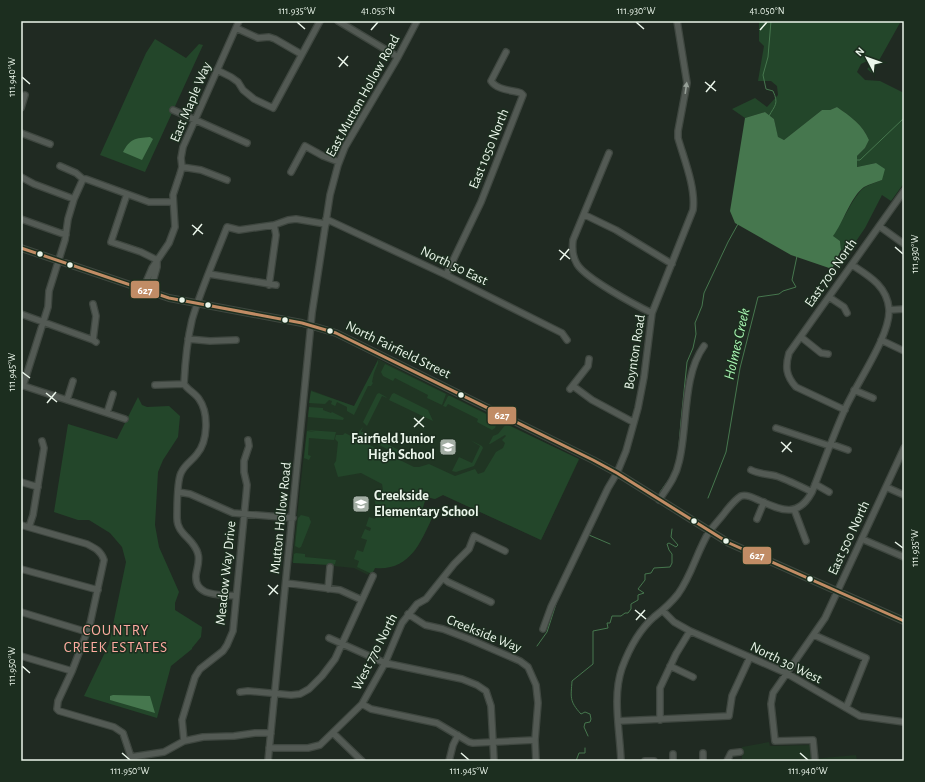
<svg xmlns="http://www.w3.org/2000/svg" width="925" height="782" font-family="'Alegreya Sans',sans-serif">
	<rect width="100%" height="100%" fill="#202a22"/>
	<path fill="#203523" d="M378 359 579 460 541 540 443 495 435 499 426 497 422 511 432 518 418 546 413 553 399 564 382 568H375L372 574 369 573 368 575 354 568 292 562 311 390 356 407Z
		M769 742 770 746 810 745 812 759 856 755 857 761H742V747Z"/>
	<path fill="#23462a" d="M759 21H901L872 73 867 69 872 64 869 60 861 64 857 72 865 80 880 81 904 93V183L891 201 882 195 865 228 850 250H841L840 241 832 236C843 223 853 195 865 187 870 184 877 182 882 180L876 163 857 167V156L865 148 869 140C863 125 850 116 837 107L830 110H822L784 140 778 138 774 119 765 112 745 118 732 109 755 98 767 107 778 95 777 86 771 81H758L764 46 759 41Z
		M155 39 186 58 199 44 203 45 145 172 100 155 146 53Z
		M378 360V363L374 373 372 382 373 383 371 386H368L354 415 347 411V407L337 402 333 411 335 406 331 404 332 401 329 400 325 404 309 403 311 391 354 406Z
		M385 364 446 394 442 405 427 398 428 395 395 378 393 381 383 376 381 372Z
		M379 393 386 397 387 398 382 396 367 426 363 422 377 394Z
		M394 393 428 410 433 421 389 400 392 394Z
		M448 396H450L498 420 495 428 492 430 477 422 478 419 448 404 446 407 443 406Z
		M138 397 142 405 147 407 169 406 180 416 178 437 163 460 158 472 155 525 159 547 179 592 175 603V610L202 627 201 637 192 648V649L171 666 157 718 84 696 109 644 126 562 122 547 110 533 89 520H78L54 512 68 424 117 439Z
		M309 407 323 408V410L331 413 332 412 344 418 343 420 308 417Z
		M506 424 579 459 541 540 443 495 435 499 426 497 422 511 432 518C420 544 409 571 375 568L372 574 357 567 359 561 354 559 357 550 363 552 367 540 361 538 365 529 370 531 371 528 366 526 369 517 375 519 377 514 373 491 383 490 382 484 361 473 338 477 334 464 336 461 338 442 335 439 336 435H343L345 433 414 467H419L429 464 455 476 475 469 478 474 484 472 496 452 503 448 505 443 502 440 506 436 505 435 490 444H489L493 436 498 434Z
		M363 427 361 432H363L413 457 411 461 357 434Z
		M307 430 336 432 334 440 309 438 308 455 311 456 309 460 304 458 307 431 315 432Z
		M470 440 482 446 483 448 474 466 456 472 452 471 459 457 472 463 480 446Z
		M301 515 309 517 311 522 301 547 299 548 295 546 298 518Z
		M296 553 305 554V557L336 560 335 564 333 565 293 563 294 554Z"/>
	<path fill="#46774e" d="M837 107C850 116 863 125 869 140L865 148 857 156V167L876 163 885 169 882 180C877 182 869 184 864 187 851 196 843 223 833 236L840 241 841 250 832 269 791 255 735 223 730 211 745 118 765 112 774 119 778 137 784 140 822 110H830Z
		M150 137 153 139 142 160 123 152C130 139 135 138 150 137Z
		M113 695 150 696 155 713 110 700V696Z"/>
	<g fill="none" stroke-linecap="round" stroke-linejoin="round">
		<path stroke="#46774e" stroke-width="1" d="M769 116C775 105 779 104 773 91L766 89 763 75 768 57 771 21
			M857 160H860L904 118V116
			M679 445 681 421 687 362 693 348 696 334 695 323 702 306 704 293 728 242 738 224
			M660 492 670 478
			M708 498 726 452 740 368 758 297 779 294 783 291 796 287 792 280 797 256
			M589 535 610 544
			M537 646 547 632 556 604
			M588 736 584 727 585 723 590 722 591 719 590 714 585 712 581 714C569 701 571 697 572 681L593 664V631L608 628 607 623H610L612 616H621L625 613H628L631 609V604L638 600V595L644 593 638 589 645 580V574L651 573 654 568 670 567 672 563V554L669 550 667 544 669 543 676 547 678 545 671 537 672 529
			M576 761 579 753H585V748"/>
		<g stroke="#3f4740" stroke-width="8">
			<path id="minor" d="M338 21 398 57
				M236 28 258 38 269 37 275 39 301 54
				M217 70 231 77 238 82 243 90 254 99 273 108 320 21
				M21 108 25 95
				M173 110 247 143
				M21 133 50 144
				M609 153 573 240C572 248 572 256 577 264 585 278 635 305 652 313
				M60 166 76 173 83 179
				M182 167 201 170 227 180
				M291 172 305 146 323 156 339 162
				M21 177 34 184 74 199
				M83 179H86L149 202H173
				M127 194 111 242 141 252 157 260
				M585 215 616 230 672 264
				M21 219 66 235
				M326 219 446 275 562 333 567 340
				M879 226 904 244
				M21 248 169 298 302 323 336 333 593 460 617 473 729 543 904 621
				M209 274 276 285
				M446 275 481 202 523 95 521 93C511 90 497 90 491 81L506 52
				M269 285 276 235 274 225
				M143 289 152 268 169 243 175 227 173 195 180 174 182 167 181 158 183 147 239 21
				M150 292 157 267V261
				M829 297 844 307 847 313
				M889 310 904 309
				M21 314 93 340 96 342
				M801 337 821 353 828 354
				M188 339 210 341 236 340
				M93 340 96 316 93 304
				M881 340 904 351
				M21 385 125 419
				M155 385 184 384
				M23 386 48 307 49 291 65 240 68 219 74 199 83 179
				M573 386 592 400 633 422
				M570 389 588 366 589 359
				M854 390 873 398
				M67 400 73 381
				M845 410 796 387C786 376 785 367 789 353L904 191
				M107 413 113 394
				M776 428 830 446
				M831 444 848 450
				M751 470C759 474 767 474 776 476 788 480 800 486 812 492
				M21 482 38 487
				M815 484 829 492
				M886 487 904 495
				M178 492 190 494 233 513 293 518
				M659 500C667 488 676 477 679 462 688 427 682 376 704 346
				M794 509 806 541
				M757 519 764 502
				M21 525 87 544C95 548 101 551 104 560L90 624 72 671 58 701 57 709 59 711 114 727 123 733 131 757
				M29 527 33 515 44 448 42 441
				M862 539 904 557
				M21 569 98 590
				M443 578 448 582 491 602
				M286 583 340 590 362 600
				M328 589 330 567
				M236 596C222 594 194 598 196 575 197 568 200 561 198 554 194 538 177 535 177 518 177 508 177 481 181 473 185 464 192 461 197 454 208 441 209 413 199 399 195 393 188 390 184 384 185 363 187 341 192 320 201 289 215 258 227 227L239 230 274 225 288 220 296 219 326 224
				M663 611 674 622 690 631 786 673 860 716 904 722
				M21 612 87 632
				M408 614 425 625 443 629 469 639 520 661 528 667 536 685 538 703 535 740 536 761
				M543 629 551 607 608 488 617 473 626 451 638 408 644 377 652 313 693 210C696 188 684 159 678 138V131L687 83 677 21
				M814 635 866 658 846 708
				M329 638 385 663 462 679 477 685 486 691 491 706 494 761
				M21 656 72 671
				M670 666 693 677
				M240 692 248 691 291 695 300 694 309 689 322 676 335 659 373 576
				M362 704 371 709 437 723 469 742 473 743 535 740
				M660 720V688L676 654 690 631
				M618 721 729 716 732 696 750 657
				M333 733 362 761
				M184 741 182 720 195 677 200 669 223 651 227 645 233 631 246 496 247 485 244 472V461L249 446 248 440
				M269 748H308L320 745 362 704 385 663 402 623 417 604 426 599 454 564 469 549 474 536 505 551
				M703 753V761
				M673 754V761
				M131 757 164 752 184 741 203 737 234 736 255 733H271
				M268 761 312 313 330 195 338 165 345 147 398 57 417 21
				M449 761 453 745 458 735
				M621 761C620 731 612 697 622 668 629 649 639 630 654 617 663 610 671 603 678 594 692 575 697 551 709 532 714 525 721 518 726 511 730 506 736 499 741 496 746 494 752 497 756 499 779 509 797 520 812 492 823 464 833 436 845 409 856 384 891 335 889 309 887 286 869 276 852 265
				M645 761H654
				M727 761 731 753 740 752
				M815 761 813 740 775 741 771 704 773 693 825 618 904 448"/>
		</g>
		<use href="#minor" stroke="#535a54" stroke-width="5.5"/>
		<g stroke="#1c2e1f" stroke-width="6">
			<path id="bus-1" d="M21 248 169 298 302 323 336 333 593 460 617 473 729 543 904 621"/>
		</g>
		<use href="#bus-1" stroke="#c18c65" stroke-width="3"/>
	</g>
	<defs><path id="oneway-solid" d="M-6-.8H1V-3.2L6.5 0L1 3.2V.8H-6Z"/></defs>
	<use fill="#97a098" href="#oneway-solid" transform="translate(686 88) rotate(-82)"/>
	<path fill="none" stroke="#eaf5ea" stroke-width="1.5" d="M297 22 305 29M636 22 644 29M371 30 378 22M760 30 767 22M338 57 348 66M339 67 348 56M22 77 30 84M705 82 716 91M706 92 715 81M192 225 203 234M193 235 202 224M895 247 903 254M559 250 570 259M560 260 569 249M22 372 30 378M46 393 57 402M47 403 56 392M414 418 424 427M414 427 424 417M781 442 792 452M782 452 791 442M895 542 903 548M268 585 278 594M269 595 278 585M635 610 646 619M636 620 645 610M22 666 30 673M122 753 130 760M461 753 469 760M800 753 808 760"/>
	<defs>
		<g id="school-square" transform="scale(0.9)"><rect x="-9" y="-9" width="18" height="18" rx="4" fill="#a3aea4" stroke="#1c2e1f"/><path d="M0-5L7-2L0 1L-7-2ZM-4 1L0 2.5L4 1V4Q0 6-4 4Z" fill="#fff"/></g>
	</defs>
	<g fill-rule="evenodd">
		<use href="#school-square" x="448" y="447"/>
		<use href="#school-square" x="361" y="504"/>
	</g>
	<g fill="#eaf5ea" stroke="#1c2e1f" stroke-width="1.5">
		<circle cx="40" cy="254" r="3.5"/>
		<circle cx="70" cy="265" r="3.5"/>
		<circle cx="182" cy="300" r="3.5"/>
		<circle cx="208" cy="305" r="3.5"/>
		<circle cx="285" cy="320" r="3.5"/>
		<circle cx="330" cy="331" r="3.5"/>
		<circle cx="461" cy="395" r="3.5"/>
		<circle cx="694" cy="521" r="3.5"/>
		<circle cx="726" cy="541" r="3.5"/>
		<circle cx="810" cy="579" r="3.5"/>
	</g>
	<g text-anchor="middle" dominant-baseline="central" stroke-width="3" stroke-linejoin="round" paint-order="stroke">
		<g font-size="14" fill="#eaf5ea" stroke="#1c2e1f">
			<text transform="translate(363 96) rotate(-61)">East Mutton Hollow Road</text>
			<text transform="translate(191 102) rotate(-67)">East Maple Way</text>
			<text transform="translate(489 149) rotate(-68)">East 1050 North</text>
			<text transform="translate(454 266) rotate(26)">North 50 East</text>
			<text transform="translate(831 273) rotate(-55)">East 700 North</text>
			<text transform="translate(398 350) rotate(26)">North Fairfield Street</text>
			<text transform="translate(635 352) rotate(-81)">Boynton Road</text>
			<text transform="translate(281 518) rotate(-84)">Mutton Hollow Road</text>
			<text transform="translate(849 538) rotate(-65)">East 500 North</text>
			<text transform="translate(226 573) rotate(-84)">Meadow Way Drive</text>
			<text transform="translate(484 634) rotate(22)">Creekside Way</text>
			<text transform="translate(375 652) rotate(-63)">West 770 North</text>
			<text transform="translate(786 663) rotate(26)">North 30 West</text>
		</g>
		<g font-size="14" font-weight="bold" fill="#eaf5ea" stroke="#1c2e1f" text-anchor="end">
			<text x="435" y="439">Fairfield Junior<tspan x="435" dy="16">High School</tspan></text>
			<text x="374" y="496" text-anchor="start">Creekside<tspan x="374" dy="16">Elementary School</tspan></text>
		</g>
		<g font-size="15" font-style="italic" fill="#a8f6b2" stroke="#1c2e1f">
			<text transform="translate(737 344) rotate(-77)">Holmes Creek</text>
		</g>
		<g font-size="15" letter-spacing="1" fill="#fdaaa0" stroke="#1c2e1f">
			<text x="116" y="630">COUNTRY<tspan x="116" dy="17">CREEK ESTATES</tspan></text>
		</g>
	</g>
	<g stroke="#1c2e1f" stroke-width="1.5">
		<rect x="130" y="280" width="30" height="19" rx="4" fill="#c18c65"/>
		<rect x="487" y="406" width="30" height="19" rx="4" fill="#c18c65"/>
		<rect x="742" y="546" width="30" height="19" rx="4" fill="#c18c65"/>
	</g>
	<g font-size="11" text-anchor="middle" font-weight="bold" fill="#fff">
		<text x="145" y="294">627</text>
		<text x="502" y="419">627</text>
		<text x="757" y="559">627</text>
	</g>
	<rect width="925" height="782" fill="none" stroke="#1c2e1f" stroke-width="44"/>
	<g transform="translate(867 58) rotate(311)" stroke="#1c2e1f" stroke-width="3" paint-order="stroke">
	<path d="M0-3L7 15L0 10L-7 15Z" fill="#eaf5ea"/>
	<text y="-6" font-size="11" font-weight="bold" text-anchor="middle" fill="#eaf5ea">N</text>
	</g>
	<rect x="22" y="22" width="881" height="738" fill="none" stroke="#eaf5ea" stroke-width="1.5"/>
	<g font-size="10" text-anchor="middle" fill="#eaf5ea">
		<text x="297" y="14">111.935°W</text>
		<text x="378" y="14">41.055°N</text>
		<text x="636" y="14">111.930°W</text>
		<text x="767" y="14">41.050°N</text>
		<text transform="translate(11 77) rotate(-90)" y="4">111.940°W</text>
		<text transform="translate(914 254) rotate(-90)" y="4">111.930°W</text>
		<text transform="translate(11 372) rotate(-90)" y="4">111.945°W</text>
		<text transform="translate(914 548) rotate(-90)" y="4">111.935°W</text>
		<text transform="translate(11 666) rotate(-90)" y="4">111.950°W</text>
		<text x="130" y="774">111.950°W</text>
		<text x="469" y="774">111.945°W</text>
		<text x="808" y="774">111.940°W</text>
	</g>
</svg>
